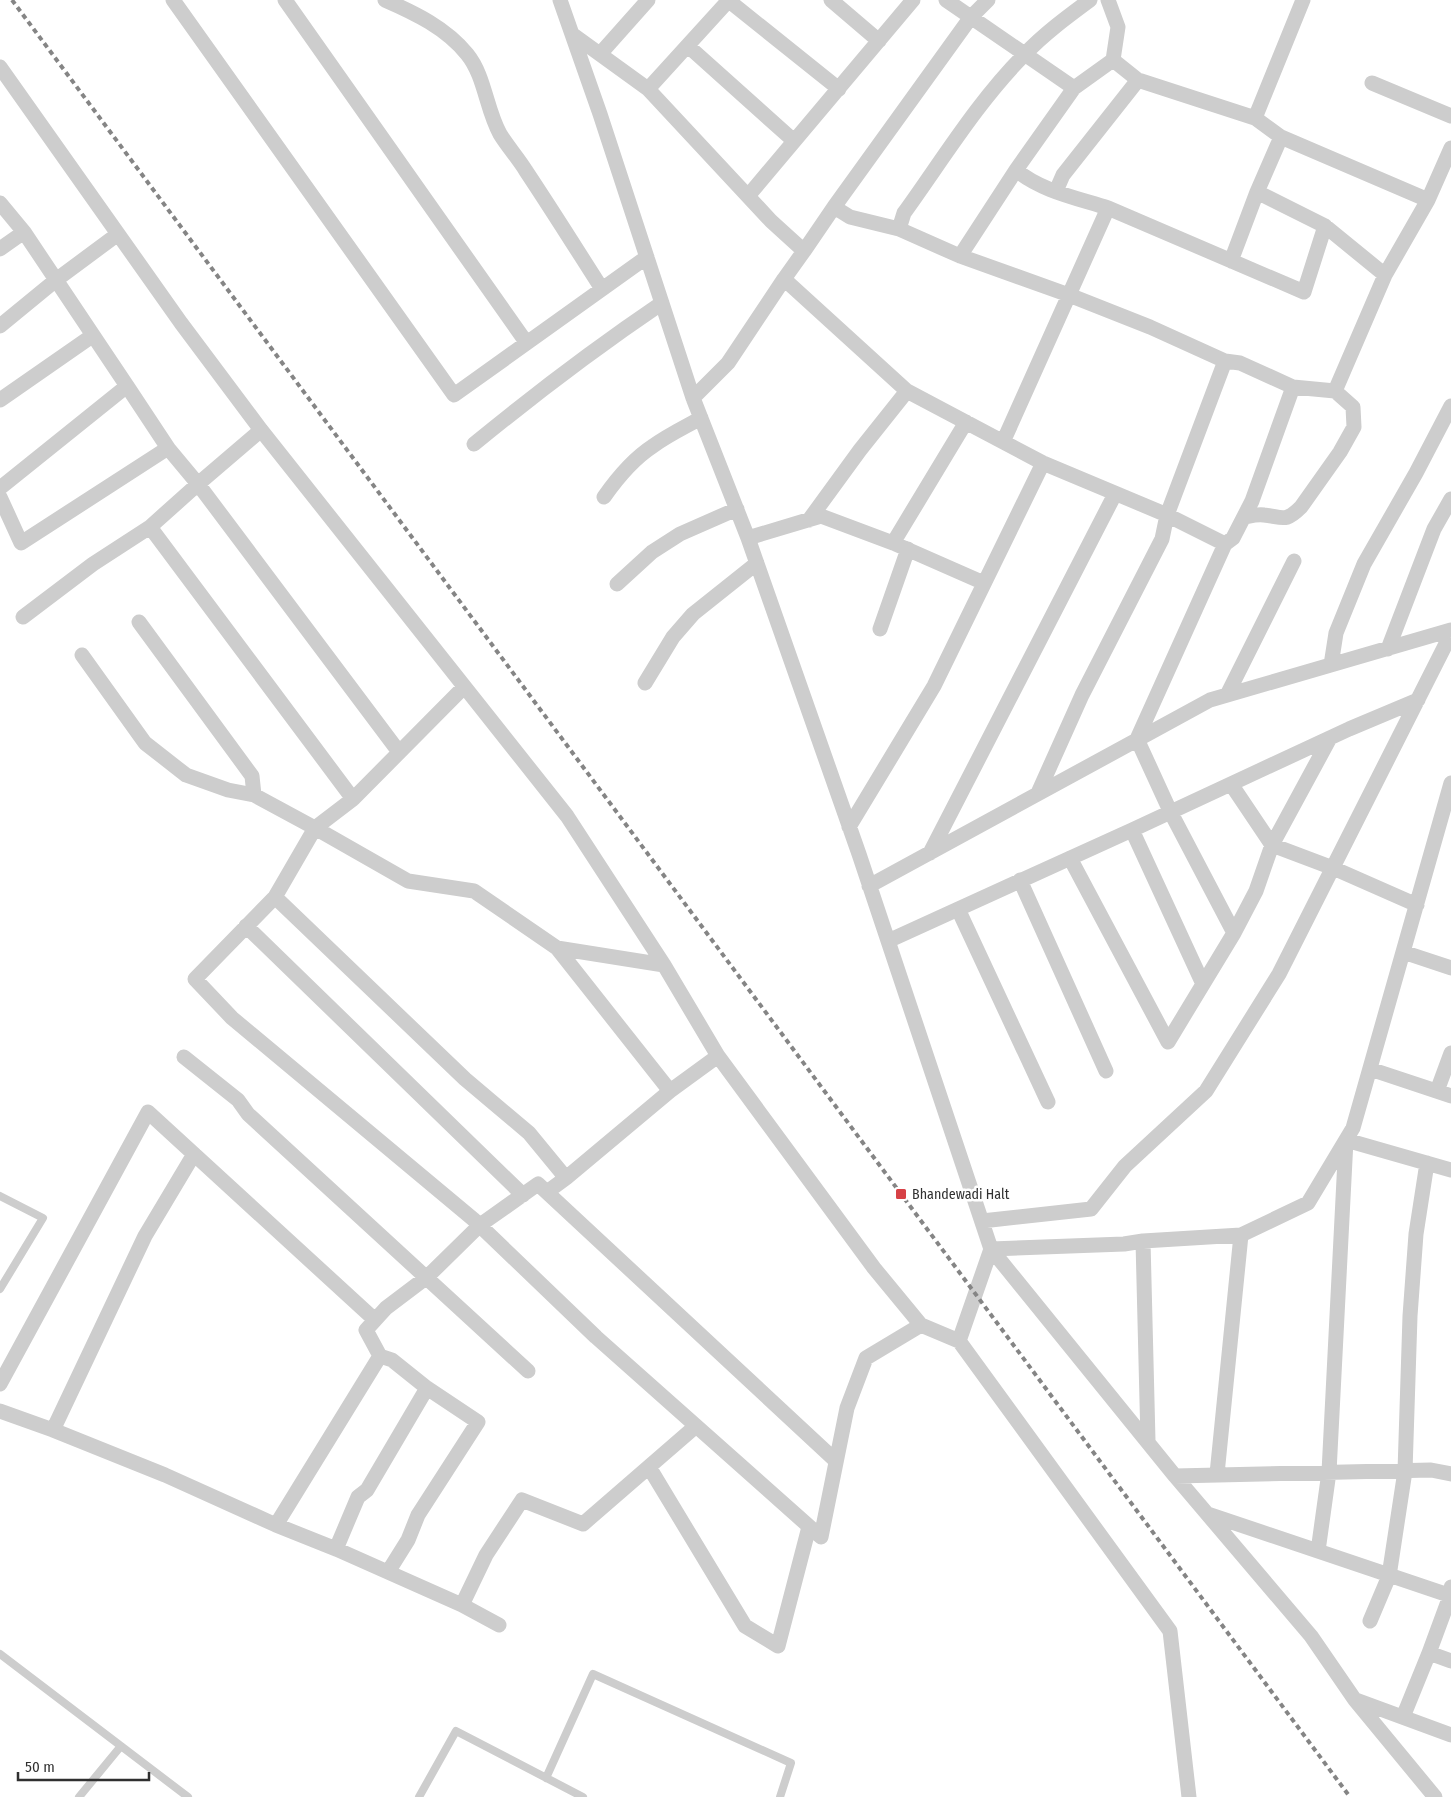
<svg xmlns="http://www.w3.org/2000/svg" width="1451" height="1797" font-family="'Fira Sans Condensed',sans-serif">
	<rect width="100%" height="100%" fill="#fff"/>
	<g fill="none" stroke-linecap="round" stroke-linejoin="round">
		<path stroke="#cdcdcd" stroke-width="8" d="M0 1196 43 1218 0 1289
			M0 1654 188 1797
			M546 1778 593 1674 791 1763 780 1797
			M79 1797 121 1746
			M419 1797 456 1731 583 1797"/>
		<path stroke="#cdcdcd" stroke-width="15" d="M173 0 454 395 647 257
			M285 0 526 342
			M385 0C415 13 446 28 467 54 485 76 486 109 500 134 508 147 518 158 526 171 552 210 577 250 602 289
			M560 0 600 114 693 398 748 538 859 854 991 1249 1175 1476
			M831 0 879 41
			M946 0 1074 88
			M729 1 839 89
			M572 34 648 89 771 221 804 251 784 279 907 391 1043 463 1167 515 1225 544 1137 739 1170 811 1234 933
			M688 46 794 141
			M600 54 648 0
			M1113 60 1138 80 1255 118 1281 137 1428 200
			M0 67 181 323 261 430 567 816 664 965 718 1056 874 1268 921 1325 959 1341
			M1372 83 1451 116
			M648 89 729 0
			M1255 118 1303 0
			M1016 170C1041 191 1077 198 1108 208
			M1056 191 1063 175 1138 80
			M1257 192 1325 226
			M748 196 913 0
			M0 203 24 232 127 386 0 488
			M834 207 850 217 899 229 960 256 1069 295 1150 327 1225 361 1240 363 1293 387 1335 391 1353 407 1354 427 1340 452 1301 507C1285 523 1283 517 1264 515 1257 514 1250 516 1244 517
			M899 229 904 213C943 159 978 101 1025 54 1044 34 1067 17 1090 0
			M0 249 24 232
			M804 251 834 207 971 17 988 0
			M960 256 1016 170 1074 88 1113 60 1118 27 1108 0
			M1231 261 1257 192 1281 137
			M0 326 56 280 118 234
			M127 386 168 448
			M1335 391 1385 275
			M693 398 728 363 784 279
			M0 400 92 336
			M1003 442 1108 208 1304 292 1325 226 1385 275 1428 200 1451 148
			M474 444C535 394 597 347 662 303
			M0 497 21 543 168 448 198 484 261 430
			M604 497C618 477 633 459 653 446 668 435 685 427 701 418
			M809 520 860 450 907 391
			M150 527 353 799
			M748 538 821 516 893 543 984 583
			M893 543 966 422
			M1225 544 1233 538 1252 501 1293 387
			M617 584 652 552 680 534 737 509
			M23 617 93 564 150 527 198 484 399 752
			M139 622 252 776 254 795
			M880 629 908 549
			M1388 649 1434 529 1451 499
			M82 655 145 743 186 775 228 790 254 795 315 828 275 897 195 979 232 1018 473 1219 596 1337 821 1537 847 1408 866 1358 921 1325
			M1331 665 1336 633 1364 564 1416 473 1451 406
			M645 683 673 637 693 614 757 563
			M464 687 353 799 315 828 408 881 474 891 557 948 664 965
			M1227 695 1294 561
			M1231 784 1272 845 1333 868 1417 905
			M1038 793 1082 695 1162 539 1167 515 1225 361
			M849 827 934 686 1043 463
			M1132 830 1203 984
			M930 853 1115 494
			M1070 858 1168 1042
			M1020 880 1106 1071
			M869 886 1210 700 1451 630
			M275 897 465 1079 529 1133 566 1178
			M958 909 1048 1102
			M246 926 523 1195
			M888 941 1132 830 1349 729 1418 700
			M1403 952 1451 968
			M1168 1042 1234 933 1256 891 1272 845 1330 738
			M184 1057 238 1100 248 1114 528 1371
			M1370 1069 1451 1096
			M670 1091 718 1056
			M1437 1091 1451 1053
			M194 1154 145 1236 53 1430 165 1475 276 1525 336 1549 462 1605 499 1625
			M547 1192 566 1178 670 1091 557 948
			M982 1221 1091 1209 1125 1166 1206 1091 1279 974 1451 634
			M1143 1241 1148 1441
			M991 1249 1124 1244 1143 1241 1241 1235 1308 1203 1353 1128 1451 783
			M991 1249 959 1341 1170 1631 1189 1797
			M0 1384 148 1112 375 1320
			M0 1411 53 1430
			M649 1467 745 1626 778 1646 809 1527
			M1217 1474 1241 1235
			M1208 1514 1451 1596
			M276 1525 380 1356
			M336 1549 358 1497 367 1490 427 1388
			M1318 1551 1329 1472 1346 1140 1451 1170
			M388 1572 408 1540 418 1515 478 1422 427 1388 392 1360 380 1356 366 1330 386 1308 427 1277 480 1225 538 1184 836 1461
			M462 1605 486 1555 522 1500 583 1524 696 1426
			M1370 1621 1389 1576 1405 1471 1410 1316 1416 1234 1427 1163
			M1429 1653 1451 1661
			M1356 1700 1451 1735
			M1403 1717 1429 1653 1450 1596 1451 1587
			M1435 1797 1355 1700 1311 1636 1175 1476 1431 1470 1451 1474"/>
		<path stroke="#858585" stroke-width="4" stroke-dasharray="5 4" stroke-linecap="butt" d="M12 0 1350 1797"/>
	</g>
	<rect fill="#d74146" stroke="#fff" stroke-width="2" x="895" y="1188" width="12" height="12" rx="2.5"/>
	<g text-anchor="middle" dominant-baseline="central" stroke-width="5" stroke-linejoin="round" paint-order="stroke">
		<g font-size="14" fill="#303030" stroke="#fff" text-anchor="start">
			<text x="912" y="1194">Bhandewadi Halt</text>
		</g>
	</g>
	<path d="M18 1772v8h131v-8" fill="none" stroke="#303030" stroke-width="2.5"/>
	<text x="25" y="1772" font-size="15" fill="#303030" stroke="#ffffff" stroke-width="4" paint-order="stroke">50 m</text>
</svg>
